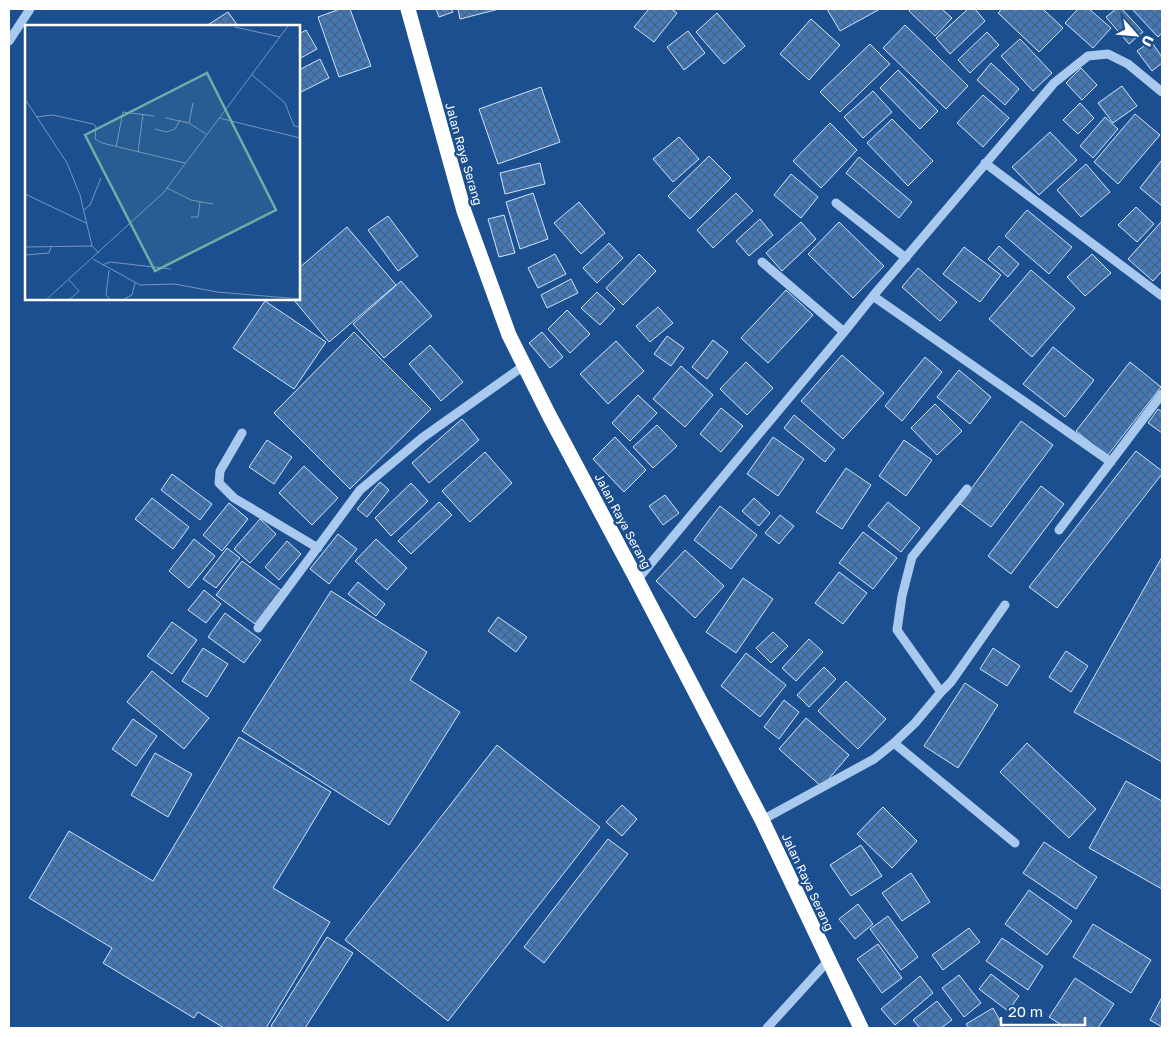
<svg xmlns="http://www.w3.org/2000/svg" width="1171" height="1037" font-family="'Golos Text',sans-serif">
	<defs>
		<pattern id="building-cross-hatch" width="8" height="8" patternUnits="userSpaceOnUse" patternTransform="scale(1.25)"><rect width="8" height="8" fill="#4478b7"/><path d="M0 0l8 8M0 8l8-8" fill="none" stroke="#486282"/></pattern>
	</defs>
	<rect width="100%" height="100%" fill="#1b4f8f"/>
	<path fill="url(#building-cross-hatch)" stroke="#cfe3fa" d="M340 9H350L371 66 339 77 318 17Z
		M436 9H451L453 12 439 17Z
		M458 9H499L460 19Z
		M649 9H671L677 13 654 42 634 27Z
		M827 9H880L840 31Z
		M911 9H942L952 18 935 36 909 11Z
		M968 9H975L985 21 950 54 936 38Z
		M1002 9H1043L1063 28 1039 52 998 13Z
		M1078 9H1089L1111 28 1093 48 1065 23Z
		M1116 9H1122L1143 32 1129 44 1106 17Z
		M1132 9H1162V33L1158 37Z
		M228 12 238 26H206Z
		M717 13 745 46 724 64 696 32Z
		M811 19 840 45 809 80 780 54Z
		M905 25 968 86 946 109 883 48Z
		M306 30 317 49 299 59V34Z
		M688 31 705 53 684 70 667 47Z
		M987 32 999 45 970 73 958 60Z
		M1020 39 1052 73 1033 91 1001 56Z
		M1151 41 1162 57V63L1152 71 1137 51Z
		M870 44 890 64 840 112 820 92Z
		M320 59 329 78 299 93V70Z
		M991 63 1019 89 1005 105 977 80Z
		M1081 68 1097 85 1082 100 1066 83Z
		M898 70 938 111 920 129 880 88Z
		M1122 86 1137 106 1113 123 1098 103Z
		M541 87 560 142 498 164 479 109Z
		M873 91 892 112 863 138 844 117Z
		M983 95 1009 118 983 147 957 123Z
		M1080 103 1094 118 1078 134 1063 120Z
		M1135 114 1160 135 1118 184 1094 162Z
		M1105 117 1118 129 1093 158 1080 146Z
		M892 119 933 161 908 186 867 143Z
		M830 123 857 150 821 188 793 161Z
		M1050 132 1077 160 1039 195 1012 167Z
		M679 137 699 159 673 182 653 159Z
		M709 156 731 178 690 219 668 196Z
		M859 157 912 202 899 218 846 173Z
		M1161 161 1162 162V206L1140 188Z
		M540 163 545 184 505 194 500 173Z
		M1086 164 1110 192 1081 217 1057 190Z
		M791 174 818 197 801 218 774 195Z
		M533 193 548 239 520 249 506 202Z
		M736 193 753 211 713 248 697 230Z
		M579 202 605 233 581 254 554 223Z
		M1136 207 1154 224 1137 242 1118 225Z
		M1027 210 1072 247 1049 274 1005 236Z
		M504 215 515 253 499 257 488 219Z
		M388 216 418 256 398 271 368 230Z
		M760 219 773 235 749 256 736 241Z
		M1162 221V271L1153 281 1128 259Z
		M801 222 816 239 782 271 766 253Z
		M839 222 884 266 853 298 808 254Z
		M347 227 396 285 329 342 293 299H299V268Z
		M609 243 623 258 597 283 583 268Z
		M999 246 1019 264 1008 277 988 259Z
		M964 247 1001 275 980 302 943 274Z
		M555 254 566 274 538 288 528 268Z
		M639 254 656 271 623 305 606 288Z
		M1092 254 1111 273 1085 296 1067 277Z
		M918 268 957 302 940 321 902 287Z
		M1031 270 1075 308 1032 357 989 319Z
		M571 279 578 293 547 308 541 295Z
		M401 281 432 316 384 358 353 324Z
		M786 290 813 315 768 363 741 338Z
		M597 292 615 309 600 325 581 308Z
		M265 301 326 342 294 389 233 348Z
		M658 307 673 323 650 342 636 326Z
		M567 310 590 334 570 353 548 329Z
		M354 332 431 409 350 489 274 413Z
		M542 332 563 357 550 368 529 343Z
		M667 336 684 348 671 366 654 354Z
		M713 340 728 352 707 379 692 367Z
		M616 341 644 371 608 404 580 374Z
		M430 345 463 382 441 401 409 364Z
		M1053 347 1094 380 1065 417 1023 384Z
		M842 355 884 393 843 439 801 401Z
		M925 357 942 372 902 421 885 406Z
		M746 362 773 388 747 415 720 389Z
		M1130 362 1161 387 1107 456 1076 431Z
		M681 366 713 395 685 427 653 399Z
		M959 370 991 397 970 424 937 397Z
		M638 395 657 413 630 441 612 423Z
		M935 404 962 431 937 455 911 428Z
		M721 408 743 426 721 452 700 434Z
		M1158 409 1162 412V433L1148 423Z
		M794 415 835 449 825 462 784 428Z
		M462 419 479 440 429 483 412 463Z
		M1021 421 1053 445 991 527 960 504Z
		M657 425 677 446 653 468 633 447Z
		M615 437 646 470 624 492 593 459Z
		M773 437 804 459 778 496 747 474Z
		M267 440 292 457 274 484 249 467Z
		M904 440 932 460 906 496 879 476Z
		M1136 451 1162 471V474L1057 608 1029 587Z
		M485 452 512 483 470 522 442 491Z
		M304 466 338 498 312 525 279 493Z
		M846 468 871 485 842 529 816 512Z
		M172 474 212 504 200 520 161 490Z
		M380 482 389 490 367 517 357 509Z
		M411 483 428 501 391 536 375 518Z
		M1041 486 1064 504 1011 574 988 556Z
		M665 495 679 513 663 525 649 506Z
		M152 498 189 527 173 549 135 519Z
		M754 498 770 513 759 526 742 511Z
		M439 502 452 515 411 554 398 541Z
		M888 502 920 528 901 552 868 526Z
		M229 503 248 519 222 551 203 535Z
		M720 506 757 535 731 569 694 540Z
		M780 515 794 526 779 544 765 533Z
		M260 519 276 534 250 563 234 549Z
		M863 532 897 558 873 589 839 563Z
		M338 534 357 549 329 584 310 569Z
		M194 539 215 556 189 588 169 571Z
		M376 539 407 568 387 590 355 561Z
		M287 541 301 554 279 580 265 567Z
		M227 548 240 558 216 588 203 579Z
		M685 550 724 586 695 618 656 581Z
		M1162 557V762L1074 712Z
		M242 561 281 590 255 624 216 595Z
		M839 572 867 593 843 624 815 603Z
		M743 578 773 599 736 653 706 632Z
		M358 582 385 604 376 616 348 594Z
		M204 590 221 604 206 623 188 610Z
		M331 591 427 652 410 680 460 712 389 825 242 731Z
		M225 613 261 640 244 663 208 637Z
		M498 617 527 637 516 652 488 631Z
		M172 622 197 640 172 674 147 656Z
		M773 632 788 646 771 663 756 648Z
		M809 639 823 652 796 681 782 668Z
		M203 648 228 664 207 697 182 681Z
		M993 648 1020 666 1007 686 980 669Z
		M1066 651 1088 666 1071 692 1049 677Z
		M746 653 786 685 760 717 721 686Z
		M824 667 836 679 809 707 797 695Z
		M152 671 209 718 184 749 127 702Z
		M846 681 886 719 858 749 818 711Z
		M965 683 998 705 958 768 924 746Z
		M784 700 799 712 779 739 764 727Z
		M806 718 849 755 822 787 779 749Z
		M133 719 157 736 136 766 112 749Z
		M239 737 331 792 273 888 330 922 266 1028H224L198 1012 194 1018 103 963 112 948 29 898 69 831 153 881Z
		M1027 743 1096 809 1069 838 1000 772Z
		M497 745 600 827 448 1021 345 940Z
		M155 753 192 774 168 817 131 795Z
		M1126 781 1162 801V889L1089 848Z
		M622 805 637 819 622 836 606 822Z
		M883 807 917 841 892 868 857 834Z
		M608 839 628 854 544 963 524 947Z
		M1044 842 1097 877 1076 909 1023 873Z
		M861 845 882 876 851 896 830 865Z
		M911 873 930 902 902 921 882 893Z
		M1029 890 1072 921 1047 955 1005 924Z
		M858 904 873 924 855 939 839 919Z
		M888 916 918 957 901 970 870 929Z
		M1093 924 1151 960 1131 993 1073 957Z
		M969 928 980 942 943 970 932 955Z
		M327 937 353 953 305 1028H274L271 1026Z
		M1002 938 1043 966 1028 990 986 961Z
		M878 944 902 978 882 993 857 959Z
		M991 974 1019 996 1008 1011 979 989Z
		M959 975 981 1003 964 1017 942 988Z
		M920 976 933 993 895 1025 881 1009Z
		M1075 978 1114 1004 1098 1028H1066L1049 1017Z
		M1162 997V1027L1150 1020Z
		M937 1001 952 1020 941 1028H920L913 1020Z
		M993 1008 1004 1028H969L966 1024Z"/>
	<g fill="none" stroke-linecap="round" stroke-linejoin="round">
		<path stroke="#a9c9ee" stroke-width="9" d="M9 41 30 9
			M985 163 1162 296
			M836 203 906 258
			M762 262 844 332
			M873 296 1111 462
			M242 433 220 471 219 483 234 498 318 548
			M1059 530 1162 394
			M637 580 844 332 873 296 1054 83 1088 56 1108 54 1128 64 1162 92
			M258 628 360 490 422 438 525 365
			M941 692 897 630 902 596 912 557 967 489
			M894 743 1015 843
			M762 820 874 759 894 743 915 723 941 692 951 682 1005 605
			M767 1028 828 961"/>
		<path stroke="#fff" stroke-width="15" d="M408 9 464 211 509 335 549 415 637 580 762 820 861 1028"/>
	</g>
	<g text-anchor="middle" dominant-baseline="central" stroke-width="5" stroke-linejoin="round" paint-order="stroke">
		<g font-size="12" fill="#fff" stroke="#1b4f8f">
			<text transform="translate(464 154) rotate(74)">Jalan Raya Serang</text>
			<text transform="translate(623 521) rotate(62)">Jalan Raya Serang</text>
			<text transform="translate(808 882) rotate(65)">Jalan Raya Serang</text>
		</g>
	</g>
	<g transform="translate(25 25)">
		<rect width="275" height="275" fill="#1b4f8f"/>
		<path fill="none" stroke="#7695bc" stroke-width="1" d="M210 2 255 12M226 49 260 78 269 101 275 102M0 74 42 138 55 170 67 221 74 228M11 92 28 90 68 99 71 101 70 114 77 118 160 138M141 93 164 98 181 109M194 93 275 113M164 98 168 78M130 104 141 107 150 104 155 95M91 122 98 87 129 91M113 127 118 89M142 163 166 175 188 179M0 169 61 198M59 185 65 180 76 153M166 192H173L175 177M0 222 67 221M0 230 24 228 26 222M68 234 115 260 150 259 192 267 275 274M77 240 85 237 146 244M84 245 81 270 85 274M44 255 54 266 45 274M22 274 139 167 263 1M99 274 107 270 110 258"/>
		<path fill="#6fada8" fill-opacity="0.15" stroke="#6fada8" stroke-width="2.5" d="M182 48 251 185 130 246 60 110Z"/>
		<rect width="275" height="275" fill="none" stroke="#fff" stroke-width="2.5"/>
	</g>
	<rect width="1171" height="1037" fill="none" stroke="#ffffff" stroke-width="20"/>
	<g transform="translate(1136 35) rotate(117)" stroke="#1b4f8f" stroke-width="4" paint-order="stroke">
	<path d="M0-4L9 19L0 12L-9 19Z" fill="#ffffff"/>
	<text y="-8" font-size="14" font-weight="bold" text-anchor="middle" fill="#ffffff">U</text>
	</g>
	<path d="M1001 1017v8h84v-8" fill="none" stroke="#ffffff" stroke-width="2.5"/>
	<text x="1008" y="1017" font-size="15" fill="#ffffff" stroke="#1b4f8f" stroke-width="4" paint-order="stroke">20 m</text>
</svg>
